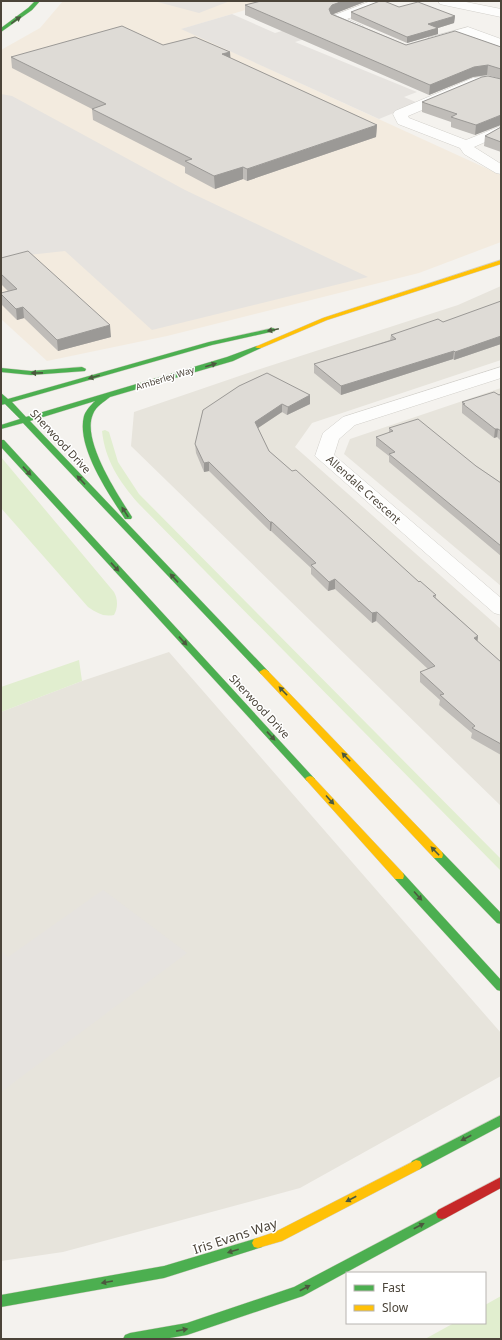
<svg xmlns="http://www.w3.org/2000/svg" width="502" height="1340" font-family="'Noto Sans',sans-serif">
	<rect width="100%" height="100%" fill="#f4f2ee"/>
	<path fill="#e7e4dc" d="M501 286V360L312 423 295 447 501 629V806L131 446 134 412 251 372 458 305Z
		M501 388V586L344 454 350 439Z
		M169 652 501 1033V1076L300 1188 63 1252 1 1261V712L82 681Z"/>
	<path fill="#f3ebdf" d="M63 1H275L182 29 501 175V242L419 273 167 336 47 361 1 319V50L40 28Z"/>
	<path fill="#e1eecf" d="M105 430 109 432 118 462 139 494 501 859V871L138 503C119 481 105 460 102 431Z
		M1 457 114 592C118 599 118 608 114 615 103 617 97 613 88 607L1 508Z
		M79 660 82 681 1 712V687Z
		M501 1296V1339H425L454 1323H485V1305Z"/>
	<path fill="#e6e3df" d="M154 1H230L199 13Z
		M232 14 275 33 320 20 341 28 295 42 417 92 404 97 418 103 379 119 181 29Z
		M1 94 12 96 185 190 368 277 152 330 65 251 1 258Z
		M103 890 187 953 1 1092V951L8 957Z"/>
	<g fill="none" stroke-linecap="round" stroke-linejoin="round">
		<g stroke="#d2d0cb" stroke-width="1">
			<path id="street" d="M371 1H386C379 10 357 15 347 19L363 26 365 29 363 32H355L332 22 330 19 332 16Z
				M438 1H461L501 9V17L444 5 440 4Z
				M468 27 501 39V47L467 35 432 45 428 44 426 41 428 38Z
				M487 76 501 80V88L487 84 481 85 408 116 409 118 466 140 501 126V135L474 147 501 164V174L496 173 464 154 460 148 398 124 393 114 395 111 473 78Z
				M501 367V378L355 425 339 439 334 455 501 598V615L494 613 315 456 323 433 343 417Z"/>
		</g>
		<g stroke="#d3cfc5" stroke-width="1">
			<path id="fast" d="M35 1H40L32 10 1 32V28L28 8Z
				M273 328 275 329V331L212 345 12 402 26 417 227 357 257 346H261V348L233 361 110 397C104 402 96 406 93 414 81 440 118 495 132 517L131 519H125C109 494 76 447 84 416 86 410 91 405 95 401L30 421 267 670 269 672 264 675 261 674 23 423 1 429V425L20 419 5 404 1 405V393L8 399 209 342Z
				M82 367 86 369 85 371 31 375 1 372V368L31 371Z
				M1 440H4L313 777 315 779 313 781H307L1 447Z
				M438 851 442 852 501 913V924L497 923 434 858 433 855 434 852Z
				M399 872 403 873 501 980V991L497 990 395 879 394 876 395 873Z
				M501 1115V1126L420 1169 416 1170 412 1169 410 1165 412 1161Z
				M442 1209 446 1210 448 1214 446 1218 303 1296 187 1335 164 1339H123L125 1335 130 1333 187 1323 294 1287Z
				M258 1238 262 1239 264 1243 262 1247 164 1278 1 1307V1295L164 1266Z"/>
		</g>
		<g stroke="#d3cfc5" stroke-width="1">
			<path id="slow" d="M501 260V264L327 320 261 348H257L255 347 323 318Z
				M264 669 267 670 442 852 443 855 442 858H434L261 674 259 672Z
				M310 776 313 777 403 873 404 876 403 879H395L307 781 305 779 307 777Z
				M416 1160 420 1161 422 1165 420 1169 282 1241 258 1248 254 1247 252 1243 254 1239 275 1232Z"/>
		</g>
		<g stroke="#d3cfc5" stroke-width="1">
			<path id="jam" d="M501 1177V1188L446 1218 442 1219 438 1218 436 1214 438 1210Z"/>
		</g>
		<use href="#street" fill="#fdfdfc" fill-rule="evenodd"/>
		<use href="#fast" fill="#4caf50" fill-rule="evenodd"/>
		<use href="#slow" fill="#ffc107" fill-rule="evenodd"/>
		<use href="#jam" fill="#c62828" fill-rule="evenodd"/>
	</g>
	<path fill="#bfbcb8" d="M261 1H367L333 14 406 45 501 47V79L487 75 473 77 429 95 245 15V5Z
		M399 7 455 16 454 23 438 28V34L407 43 351 19V12Z
		M163 45 230 52V58L377 125 376 137 247 181 243 179 215 189 185 173V167L93 120 92 109 12 68 11 57Z
		M501 79 475 135 451 127V122L422 112V102Z
		M501 127V152L484 146 485 136Z
		M1 258 111 337 58 351 24 318 17 320 1 304V293L8 291 1 284Z
		M443 322 501 344 454 360 453 359 341 395 314 373V364L390 340 391 335Z
		M501 394V441L497 437 494 438 462 413V402Z
		M310 395V404L287 415 282 412 258 428 269 451 419 582 436 595V598L478 636 477 641 501 662V755L471 738 472 733 439 705 440 700 420 682V672L428 669 376 621 372 623 335 589 328 591 311 574V568L271 531H270L209 471 204 472 196 453 195 444 203 410Z
		M389 428 476 466 501 483V556L389 462V456L376 446V437L389 433Z"/>
	<path fill="#9b9996" d="M343 1H367L331 15 329 9 332 5Z
		M455 16 454 23 438 28V34L407 43V37L428 24Z
		M230 52 231 64 222 54Z
		M488 65 487 75 473 77 429 95 430 85 474 67Z
		M501 115V125L475 135 476 125Z
		M377 125 376 137 247 181V169Z
		M243 167V179L215 189 214 176Z
		M23 307 24 318 17 320 16 309Z
		M110 325 111 337 58 351 57 340Z
		M501 336V344L454 360 455 352Z
		M454 351 453 359 341 395V386Z
		M310 395V404L287 415 288 407Z
		M282 404V412L255 430V422Z
		M495 429H498L497 437 494 438Z
		M209 462V471L204 472V463Z
		M270 522H272L271 531H270Z
		M335 579V589L328 591 329 582Z
		M377 612 376 621 372 623V613Z
		M478 636 477 646 474 638Z"/>
	<path fill="#dedbd6" stroke="#9b9996" d="M261 1H343L332 5 329 9 331 14 406 45 455 31 501 47V69L488 65 474 67 430 85 245 5Z
		M380 1H384L399 7 418 2 455 16 428 24 438 28 407 37 351 12Z
		M122 26 163 45 195 37 230 52 222 54 377 125 247 169 243 167 214 176 185 161 192 159 92 109 106 104 11 57Z
		M488 76 501 79V115L476 125 451 117 457 114 422 102 482 77Z
		M501 127V142L485 136Z
		M28 251 110 325 57 340 23 307 16 309 1 294V293L17 289 1 274V258Z
		M501 301V336L455 352 454 351 341 386 314 364 396 339 391 335 438 319 443 322Z
		M267 373 310 395 288 407 282 404 255 422 269 451 292 471 296 470 419 582 420 581 436 595 433 596 478 636 474 638 501 662V664L500 665H501V744L472 728 475 726 440 695 444 694 420 672 435 666 377 612 372 613 335 579 329 582 311 565 316 563 272 522H270L209 462 204 463 195 444 203 410 239 386Z
		M494 392 499 395 501 394V431L498 429H495L463 404H465L462 402Z
		M418 419 476 466 501 483V546L389 454 395 452 376 437 393 431 389 428Z"/>
	<defs><path id="oneway-solid" d="M-6-.8H1V-3.2L6.5 0L1 3.2V.8H-6Z"/></defs>
	<g fill="#4b593e">
		<use href="#oneway-solid" transform="translate(16 20) rotate(-36)"/>
		<use href="#oneway-solid" transform="translate(273 330) rotate(168)"/>
		<use href="#oneway-solid" transform="translate(211 365) rotate(-17)"/>
		<use href="#oneway-solid" transform="translate(37 373) rotate(179)"/>
		<use href="#oneway-solid" transform="translate(94 377) rotate(164)"/>
		<use href="#oneway-solid" transform="translate(27 471) rotate(47)"/>
		<use href="#oneway-solid" transform="translate(81 480) rotate(-133)"/>
		<use href="#oneway-solid" transform="translate(125 512) rotate(-123)"/>
		<use href="#oneway-solid" transform="translate(115 567) rotate(47)"/>
		<use href="#oneway-solid" transform="translate(174 578) rotate(-133)"/>
		<use href="#oneway-solid" transform="translate(183 641) rotate(47)"/>
		<use href="#oneway-solid" transform="translate(283 691) rotate(-134)"/>
		<use href="#oneway-solid" transform="translate(271 736) rotate(47)"/>
		<use href="#oneway-solid" transform="translate(346 757) rotate(-134)"/>
		<use href="#oneway-solid" transform="translate(330 800) rotate(48)"/>
		<use href="#oneway-solid" transform="translate(435 851) rotate(-134)"/>
		<use href="#oneway-solid" transform="translate(418 896) rotate(48)"/>
		<use href="#oneway-solid" transform="translate(466 1138) rotate(152)"/>
		<use href="#oneway-solid" transform="translate(351 1199) rotate(152)"/>
		<use href="#oneway-solid" transform="translate(419 1226) rotate(-28)"/>
		<use href="#oneway-solid" transform="translate(233 1251) rotate(163)"/>
		<use href="#oneway-solid" transform="translate(107 1282) rotate(170)"/>
		<use href="#oneway-solid" transform="translate(305 1288) rotate(-28)"/>
		<use href="#oneway-solid" transform="translate(182 1330) rotate(-11)"/>
	</g>
	<g text-anchor="middle" dominant-baseline="central" stroke-width="3" stroke-linejoin="round" paint-order="stroke">
		<g font-size="9" fill="#4b4439" stroke="#fff">
			<text transform="translate(165 378) rotate(-17)">Amberley Way</text>
		</g>
		<g font-size="11" fill="#4b4439" stroke="#fff">
			<text transform="translate(61 441) rotate(47)">Sherwood Drive</text>
			<text transform="translate(364 489) rotate(42)">Allendale Crescent</text>
			<text transform="translate(260 706) rotate(47)">Sherwood Drive</text>
		</g>
		<g font-size="13" fill="#4b4439" stroke="#fff">
			<text transform="translate(235 1236) rotate(-18)">Iris Evans Way</text>
		</g>
	</g>
	<rect width="502" height="1340" fill="none" stroke="#4b4439" stroke-width="4"/>
	<rect x="346" y="1272" width="140" height="52" fill="#ffffff" stroke="#b7b4b0"/>
	<rect x="354" y="1285" width="20" height="6" fill="#4caf50" stroke="#b7b4b0"/>
	<text x="382" y="1292" font-size="12" fill="#4b4439">Fast</text>
	<rect x="354" y="1305" width="20" height="6" fill="#ffc107" stroke="#b7b4b0"/>
	<text x="382" y="1312" font-size="12" fill="#4b4439">Slow</text>
</svg>
